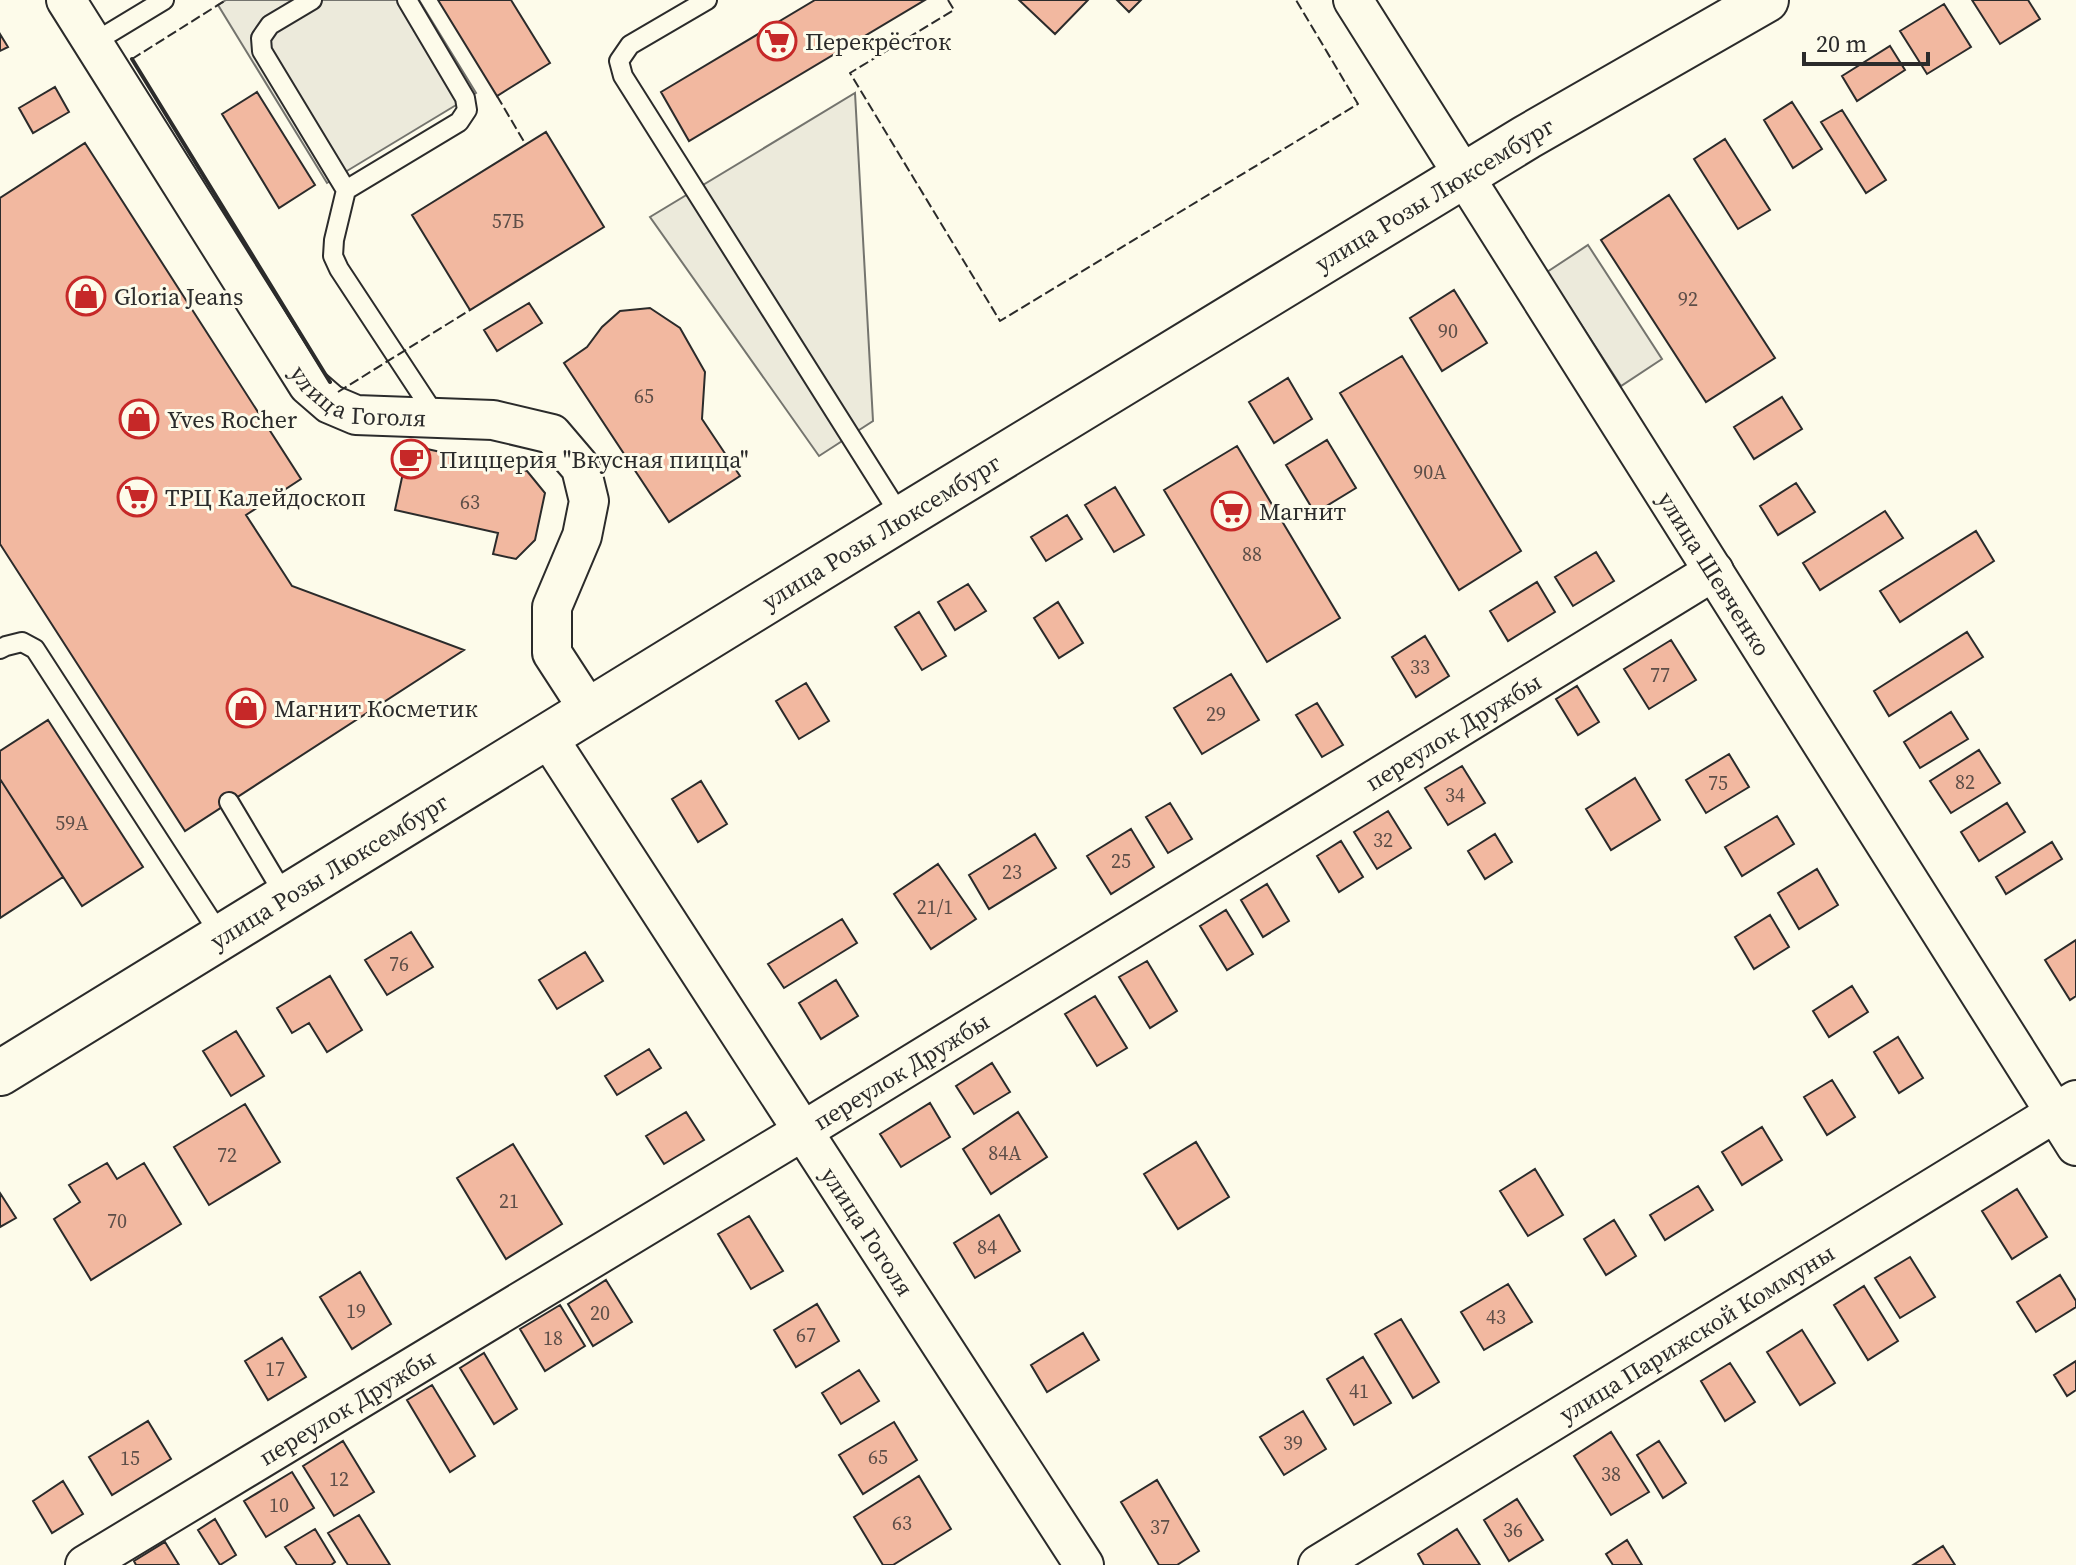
<svg xmlns="http://www.w3.org/2000/svg" width="2076" height="1565" font-family="'Source Serif 4',serif">
	<rect width="100%" height="100%" fill="#fdfbea"/>
	<path fill="#eceadb" stroke="#74746e" stroke-width="2" d="M226 0H419L476 93 327 183 218 5Z
		M855 93 873 421 819 456 650 217Z
		M1588 245 1662 359 1621 386 1547 272Z"/>
	<path fill="#f2b8a0" stroke="#2b2b2b" stroke-width="2" d="M438 0H511L550 63 497 96Z
		M815 0H925L689 141 661 92Z
		M1019 0H1088L1055 34Z
		M1117 0H1141L1129 12Z
		M1972 0H2028L2040 19 2000 44Z
		M1944 4 1971 47 1927 74 1900 31Z
		M0 34 8 47 0 51Z
		M1890 46 1905 70 1857 101 1842 76Z
		M55 87 69 112 33 133 19 108Z
		M257 92 315 185 279 208 222 114Z
		M1792 102 1822 149 1793 168 1764 120Z
		M1842 110 1886 180 1866 193 1821 122Z
		M546 132 604 227 470 310 412 215Z
		M1725 139 1770 210 1738 229 1694 159Z
		M85 143 301 479 246 515 292 586 464 650 185 831 0 544V198Z
		M1669 195 1775 358 1706 402 1601 240Z
		M1454 290 1487 343 1442 371 1410 318Z
		M529 303 542 323 497 351 484 330Z
		M650 308 680 328 705 372 702 419 740 476 669 522 564 363 587 347 602 327 620 311Z
		M1402 356 1521 551 1459 590 1340 393Z
		M1288 378 1312 419 1274 443 1249 402Z
		M1782 397 1802 429 1754 459 1734 427Z
		M1327 440 1356 488 1315 513 1286 465Z
		M409 445 527 471 545 493 535 540 516 559 493 554 498 533 395 510Z
		M1237 446 1340 618 1267 662 1164 490Z
		M1796 483 1815 512 1778 535 1760 506Z
		M1115 487 1144 535 1114 552 1085 505Z
		M1885 511 1903 538 1820 590 1803 563Z
		M1067 515 1082 539 1046 561 1031 537Z
		M1976 531 1994 561 1900 622 1880 591Z
		M1596 552 1614 581 1573 606 1555 577Z
		M1537 582 1555 612 1508 641 1490 611Z
		M968 584 986 611 955 630 938 602Z
		M1058 602 1083 643 1059 658 1034 618Z
		M919 612 946 656 922 670 895 627Z
		M1967 632 1983 657 1889 716 1874 691Z
		M1425 636 1449 676 1416 697 1392 657Z
		M1671 640 1696 680 1649 709 1624 669Z
		M1231 674 1259 720 1202 754 1174 708Z
		M806 683 829 721 799 739 776 701Z
		M1577 686 1599 722 1578 735 1556 699Z
		M1317 703 1343 745 1322 757 1296 715Z
		M1951 712 1968 739 1920 768 1904 742Z
		M48 720 143 867 82 906 0 779V751Z
		M1979 750 2000 783 1951 813 1930 781Z
		M1729 754 1749 787 1706 813 1686 780Z
		M1462 766 1485 803 1448 825 1425 788Z
		M1635 778 1660 820 1611 850 1586 809Z
		M0 779 63 877 0 918Z
		M701 781 727 824 698 842 672 799Z
		M1170 803 1192 839 1168 853 1146 817Z
		M2007 803 2025 832 1979 861 1961 832Z
		M1388 811 1411 848 1377 869 1354 832Z
		M1777 816 1794 844 1742 876 1725 847Z
		M1131 829 1154 867 1111 894 1087 856Z
		M1035 834 1056 868 989 909 969 875Z
		M1495 834 1512 862 1485 879 1468 851Z
		M1341 841 1363 877 1339 892 1317 856Z
		M2052 842 2062 859 2006 894 1996 877Z
		M938 864 976 919 931 949 894 894Z
		M1817 869 1838 905 1799 929 1778 893Z
		M1267 884 1289 921 1263 937 1241 900Z
		M1226 910 1253 954 1227 970 1200 926Z
		M1770 915 1789 947 1754 969 1735 937Z
		M842 919 857 943 784 988 768 964Z
		M411 932 433 967 387 995 365 960Z
		M2076 940V996L2070 1000 2045 960Z
		M585 952 603 981 557 1009 539 980Z
		M1147 961 1177 1011 1150 1028 1119 977Z
		M330 976 362 1030 327 1052 309 1023 292 1033 277 1008Z
		M836 980 858 1016 821 1039 799 1003Z
		M1852 986 1868 1012 1829 1037 1813 1011Z
		M1095 996 1127 1048 1097 1066 1065 1014Z
		M236 1031 264 1076 231 1096 203 1051Z
		M1898 1037 1923 1078 1899 1093 1874 1052Z
		M649 1049 661 1068 617 1095 605 1076Z
		M992 1063 1010 1092 974 1114 956 1086Z
		M1832 1080 1855 1117 1827 1135 1804 1097Z
		M930 1103 950 1137 901 1167 880 1134Z
		M245 1104 280 1162 209 1205 174 1147Z
		M686 1112 704 1140 664 1164 646 1136Z
		M1018 1112 1047 1157 991 1194 963 1149Z
		M1762 1127 1782 1160 1742 1185 1722 1152Z
		M1196 1142 1229 1197 1178 1229 1144 1174Z
		M513 1144 562 1224 506 1259 457 1178Z
		M107 1163 117 1179 144 1163 181 1224 91 1280 54 1219 80 1202 69 1185Z
		M1535 1169 1563 1215 1528 1236 1500 1191Z
		M1698 1186 1713 1210 1665 1240 1650 1215Z
		M2017 1189 2047 1237 2012 1259 1982 1211Z
		M0 1193 16 1218 0 1227Z
		M999 1215 1020 1251 975 1278 954 1243Z
		M749 1216 783 1271 751 1289 718 1234Z
		M1614 1220 1636 1256 1606 1275 1584 1239Z
		M1910 1257 1935 1297 1900 1318 1875 1278Z
		M360 1272 391 1324 352 1349 320 1297Z
		M2060 1275 2076 1301V1307L2036 1332 2017 1302Z
		M606 1280 632 1322 593 1346 568 1304Z
		M1508 1284 1532 1322 1484 1350 1461 1312Z
		M1864 1286 1898 1341 1868 1360 1834 1305Z
		M817 1304 839 1341 796 1367 774 1330Z
		M560 1305 585 1346 545 1371 520 1329Z
		M1401 1319 1439 1382 1413 1398 1375 1334Z
		M1802 1330 1835 1383 1800 1405 1767 1352Z
		M1083 1333 1099 1360 1047 1392 1031 1365Z
		M282 1338 306 1377 268 1400 245 1361Z
		M484 1353 517 1409 494 1424 460 1368Z
		M1363 1357 1391 1403 1354 1425 1327 1379Z
		M2076 1361V1390L2067 1396 2054 1375Z
		M1730 1363 1755 1402 1725 1421 1701 1381Z
		M859 1370 879 1401 841 1424 822 1393Z
		M432 1385 475 1456 450 1472 407 1400Z
		M1303 1411 1326 1449 1284 1475 1260 1437Z
		M148 1421 171 1459 112 1495 89 1457Z
		M894 1422 917 1460 863 1494 839 1455Z
		M1611 1432 1649 1492 1611 1515 1574 1456Z
		M343 1441 374 1492 334 1516 303 1466Z
		M1659 1441 1686 1483 1663 1498 1637 1455Z
		M292 1472 314 1508 266 1537 244 1501Z
		M919 1476 951 1529 893 1565H883L854 1517Z
		M1157 1480 1199 1551 1177 1565H1159L1121 1502Z
		M63 1481 83 1514 52 1533 33 1501Z
		M1517 1499 1543 1540 1509 1561 1484 1520Z
		M359 1515 390 1565H348L328 1533Z
		M215 1519 236 1555 220 1565 198 1530Z
		M315 1529 335 1562 331 1565H297L285 1547Z
		M1457 1529 1480 1565H1424L1418 1554Z
		M1627 1540 1642 1565H1613L1606 1554Z
		M165 1542 179 1565H136L134 1561Z
		M1943 1546 1955 1565H1913Z"/>
	<g fill="none" stroke-linecap="round" stroke-linejoin="round">
		<g stroke="#2b2b2b" stroke-width="22">
			<path id="lane" d="M312 0 270 25 261 38 262 51 346 190
				M407 0 465 98 467 110 459 122 346 190 334 240 333 256 339 269 437 418
				M707 0 630 45 619 61 623 76 902 518
				M93 43 164 0
				M0 649 6 646 22 642 35 649 221 936
				M229 802 285 896"/>
		</g>
		<g stroke="#2b2b2b" stroke-width="42">
			<g id="street">
				<path id="s1" d="M66 0 308 385 330 404 356 415 493 420 552 434 581 468 589 501 582 536 552 607V653L589 710"/>
				<path id="s2" d="M1353 0 2076 1146"/>
				<path id="s3" d="M547 736 1084 1565"/>
				<path id="s4" d="M85 1565 803 1131 1714 571"/>
				<path id="s5" d="M1318 1565 2076 1100"/>
			</g>
		</g>
		<g stroke="#2b2b2b" stroke-width="48">
			<g id="secondary">
				<path id="s6" d="M0 1073 902 518 1527 137 1766 0"/>
			</g>
		</g>
		<use href="#lane" stroke="#fdfbea" stroke-width="18"/>
		<use href="#street" stroke="#fdfbea" stroke-width="38"/>
		<use href="#secondary" stroke="#fdfbea" stroke-width="44"/>
		<path stroke="#2b2b2b" stroke-width="2" stroke-dasharray="10 4" stroke-linecap="butt" d="M948 0 954 10 850 73 1000 321 1358 104 1296 0
			M132 59 226 0
			M497 96 526 145
			M338 392 470 310"/>
		<path stroke="#2b2b2b" stroke-width="4" d="M132 59 330 382"/>
	</g>
	<defs>
		<g id="supermarket-ring" transform="scale(2)"><circle r="9.5" fill="#fdfbea" stroke="#c62828" stroke-width="1.5"/><path d="M-6-5.5h2.5l.6 2H6L4.5 2H-2.5L-4.4-4H-6ZM-1.5 3.2a1.3 1.3 0 1 0 .1 0ZM3 3.2a1.3 1.3 0 1 0 .1 0Z" fill="#c62828"/></g>
		<g id="shop-ring" transform="scale(2)"><circle r="9.5" fill="#fdfbea" stroke="#c62828" stroke-width="1.5"/><path d="M-5-2.5h2.3a2.7 3.5 0 0 1 5.4 0H5L5.5 6h-11ZM-1.5-2.5h3a1.5 2.3 0 0 0-3 0Z" fill="#c62828"/></g>
		<g id="cafe-ring" transform="scale(2)"><circle r="9.5" fill="#fdfbea" stroke="#c62828" stroke-width="1.5"/><path d="M-5.5-4.5H6V0H3Q3 3.5 0 3.5H-2.5Q-5.5 3.5-5.5 0ZM3-3.2v2h1.7v-2ZM-6 4.5H4V6H-6Z" fill="#c62828"/></g>
	</defs>
	<g fill-rule="evenodd">
		<use href="#supermarket-ring" x="777" y="41"/>
		<use href="#shop-ring" x="86" y="296"/>
		<use href="#shop-ring" x="139" y="419"/>
		<use href="#cafe-ring" x="411" y="459"/>
		<use href="#supermarket-ring" x="137" y="497"/>
		<use href="#supermarket-ring" x="1231" y="511"/>
		<use href="#shop-ring" x="246" y="708"/>
	</g>
	<g text-anchor="middle" dominant-baseline="central" stroke-width="6" stroke-linejoin="round" paint-order="stroke">
		<g font-size="20" fill="#5d4e48">
			<text x="508" y="221">57Б</text>
			<text x="1688" y="299">92</text>
			<text x="1448" y="331">90</text>
			<text x="644" y="396">65</text>
			<text x="1430" y="472">90А</text>
			<text x="470" y="502">63</text>
			<text x="1252" y="554">88</text>
			<text x="1420" y="667">33</text>
			<text x="1660" y="675">77</text>
			<text x="1216" y="714">29</text>
			<text x="1965" y="782">82</text>
			<text x="1718" y="783">75</text>
			<text x="1455" y="795">34</text>
			<text x="72" y="823">59А</text>
			<text x="1383" y="840">32</text>
			<text x="1121" y="861">25</text>
			<text x="1012" y="872">23</text>
			<text x="935" y="907">21/1</text>
			<text x="399" y="964">76</text>
			<text x="1005" y="1153">84А</text>
			<text x="227" y="1155">72</text>
			<text x="509" y="1201">21</text>
			<text x="117" y="1221">70</text>
			<text x="987" y="1247">84</text>
			<text x="356" y="1311">19</text>
			<text x="600" y="1313">20</text>
			<text x="1496" y="1317">43</text>
			<text x="806" y="1335">67</text>
			<text x="553" y="1338">18</text>
			<text x="275" y="1369">17</text>
			<text x="1359" y="1391">41</text>
			<text x="1293" y="1443">39</text>
			<text x="878" y="1457">65</text>
			<text x="130" y="1458">15</text>
			<text x="1611" y="1474">38</text>
			<text x="339" y="1479">12</text>
			<text x="279" y="1505">10</text>
			<text x="902" y="1523">63</text>
			<text x="1160" y="1527">37</text>
			<text x="1513" y="1530">36</text>
		</g>
		<g font-size="24" fill="#2b2b2b" stroke="#fdfbea" text-anchor="start">
			<text x="805" y="41">Перекрёсток</text>
			<text x="114" y="296">Gloria Jeans</text>
			<text x="167" y="419">Yves Rocher</text>
			<text x="439" y="459">Пиццерия "Вкусная пицца"</text>
			<text x="165" y="497">ТРЦ Калейдоскоп</text>
			<text x="1259" y="511">Магнит</text>
			<text x="274" y="708">Магнит Косметик</text>
		</g>
		<g font-size="24" fill="#2b2b2b" stroke="#fdfbea">
			<text stroke="none"><textPath href="#s6" startOffset="1682">улица Розы Люксембург</textPath></text>
			<text stroke="none"><textPath href="#s1" startOffset="508">улица Гоголя</textPath></text>
			<text stroke="none"><textPath href="#s6" startOffset="1034">улица Розы Люксембург</textPath></text>
			<text stroke="none"><textPath href="#s2" startOffset="678">улица Шевченко</textPath></text>
			<text stroke="none"><textPath href="#s4" startOffset="1602">переулок Дружбы</textPath></text>
			<text stroke="none"><textPath href="#s6" startOffset="386">улица Розы Люксембург</textPath></text>
			<text stroke="none"><textPath href="#s4" startOffset="954">переулок Дружбы</textPath></text>
			<text stroke="none"><textPath href="#s3" startOffset="590">улица Гоголя</textPath></text>
			<text stroke="none"><textPath href="#s5" startOffset="444">улица Парижской Коммуны</textPath></text>
			<text stroke="none"><textPath href="#s4" startOffset="306">переулок Дружбы</textPath></text>
		</g>
	</g>
	<path d="M1804 52v12h124v-12" fill="none" stroke="#2b2b2b" stroke-width="4"/>
	<text x="1816" y="52" font-size="24" fill="#2b2b2b" stroke="#fdfbea" stroke-width="6" paint-order="stroke">20 m</text>
</svg>
